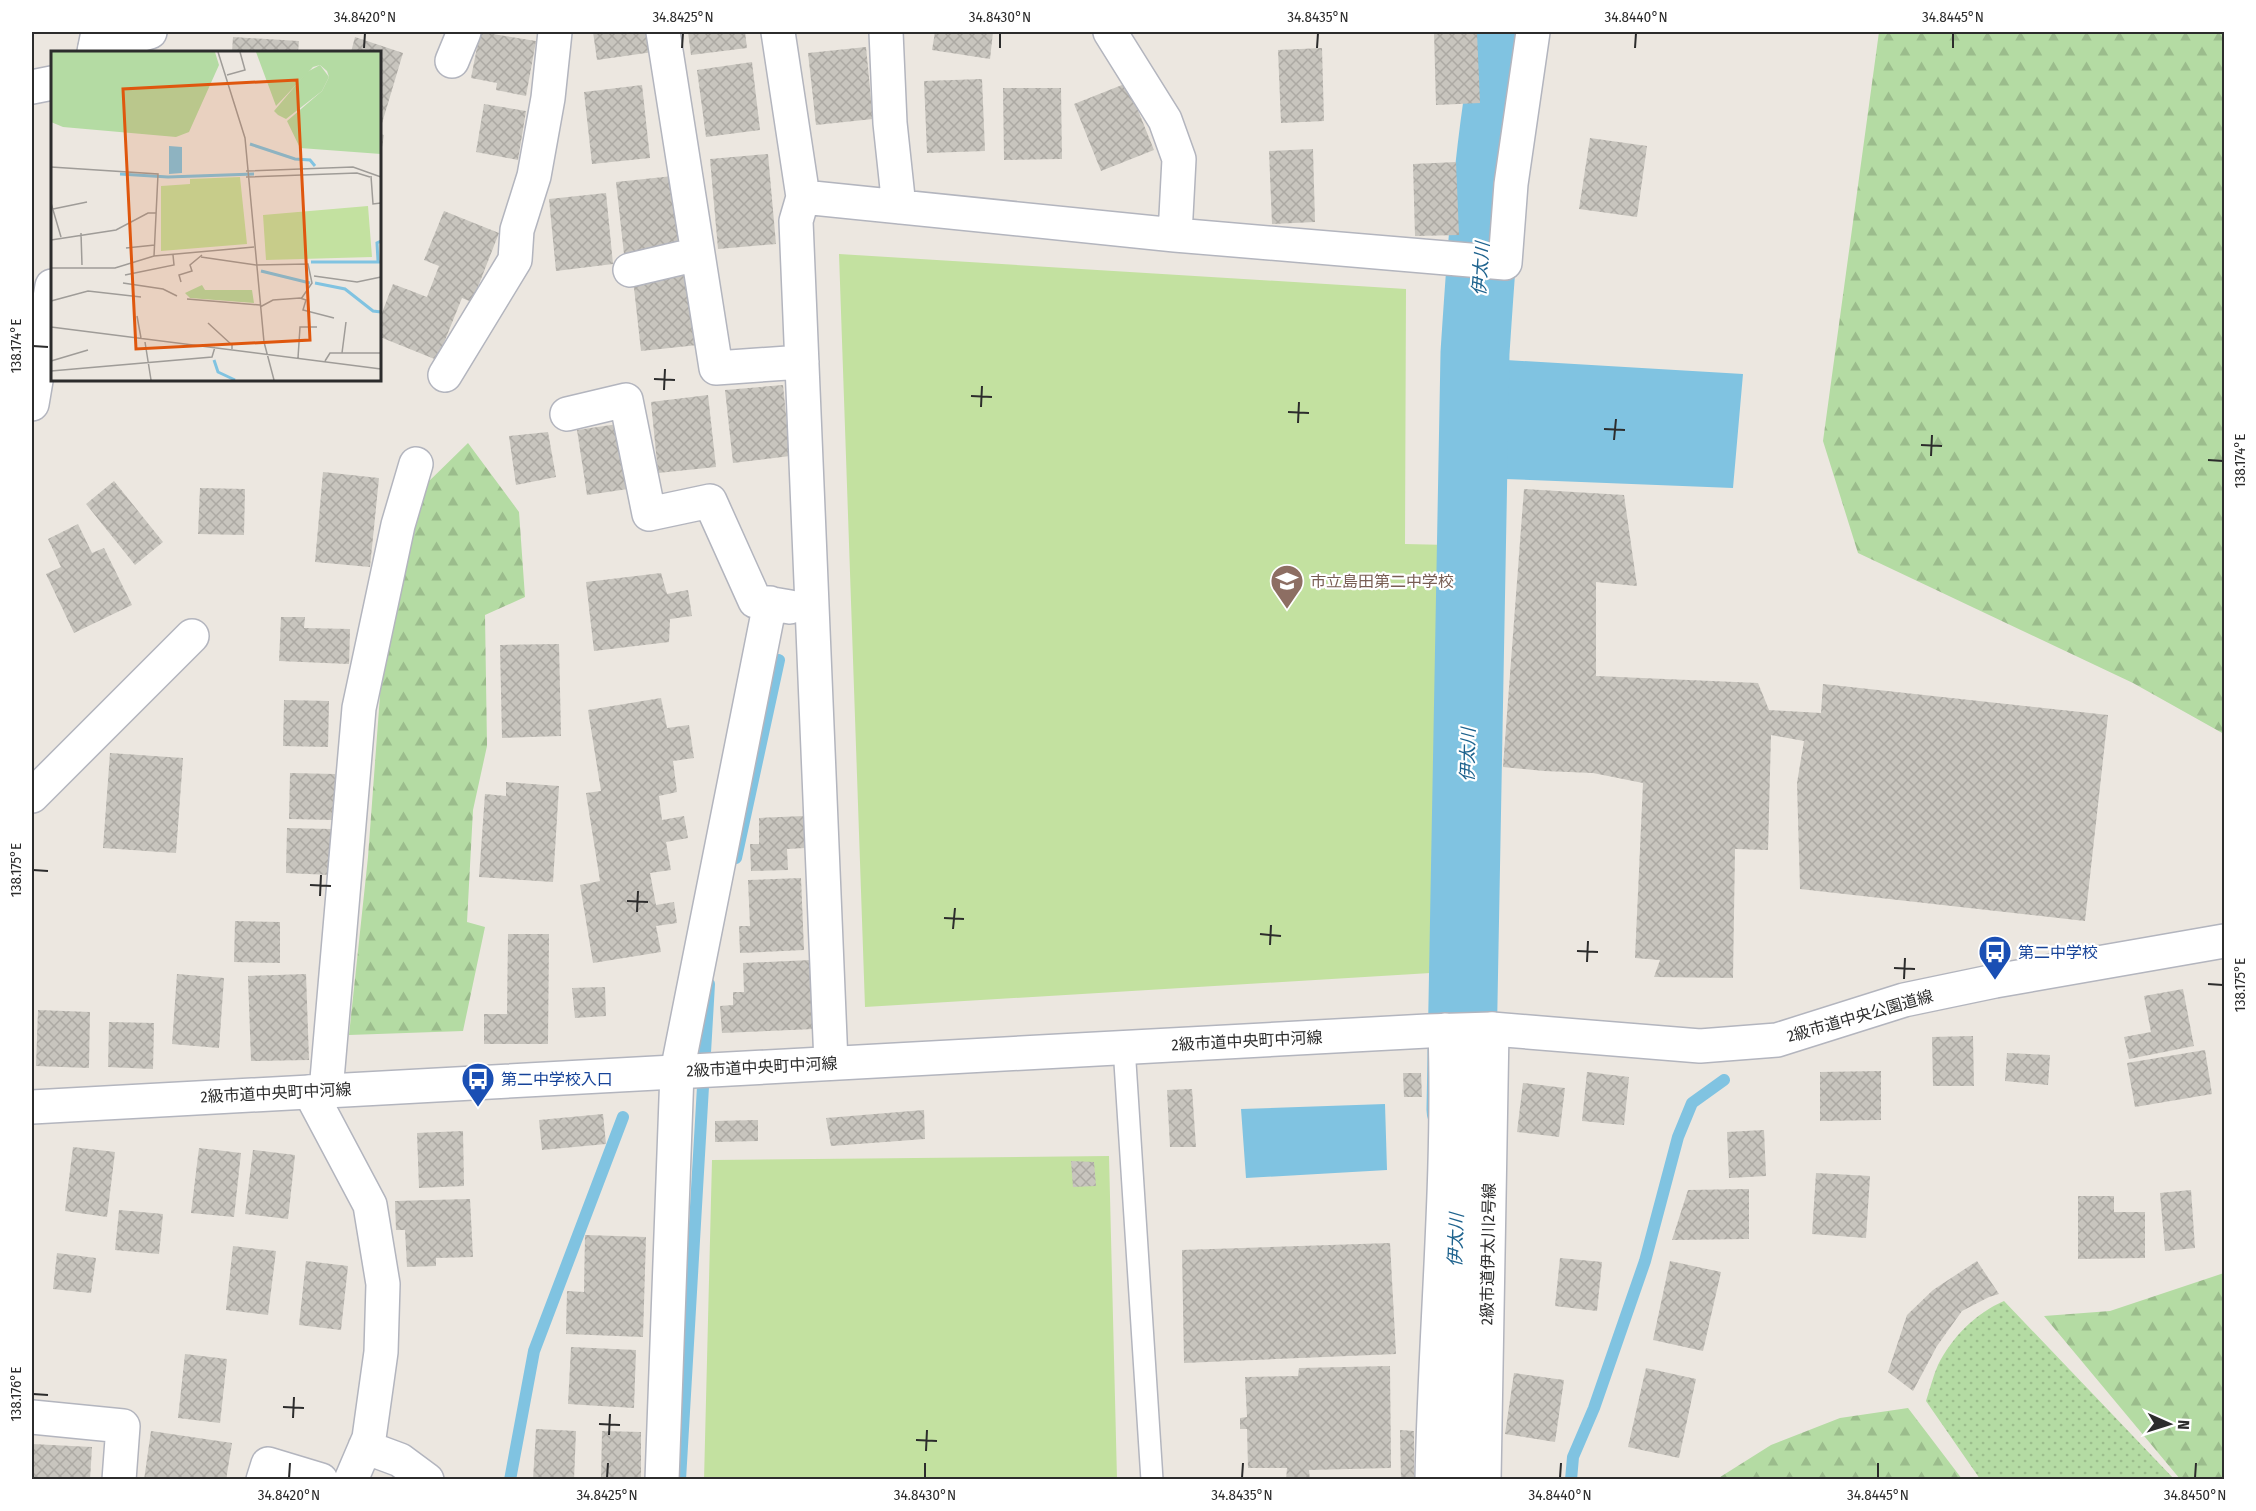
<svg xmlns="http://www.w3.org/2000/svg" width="2256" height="1511" font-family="'Fira Sans Condensed','Noto Sans JP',sans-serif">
	<defs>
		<pattern id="grass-dots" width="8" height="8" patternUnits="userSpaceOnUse" patternTransform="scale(1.5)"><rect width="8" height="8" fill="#b4dba3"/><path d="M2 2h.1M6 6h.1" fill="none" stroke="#9bbc8c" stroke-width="1.8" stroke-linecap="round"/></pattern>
		<pattern id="forest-firs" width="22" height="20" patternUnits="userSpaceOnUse" patternTransform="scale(1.5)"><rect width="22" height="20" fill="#b4dba3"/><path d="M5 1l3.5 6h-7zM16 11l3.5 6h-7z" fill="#9bbc8c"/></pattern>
		<pattern id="building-cross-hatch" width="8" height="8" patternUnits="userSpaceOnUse" patternTransform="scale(1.5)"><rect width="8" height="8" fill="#c8c5be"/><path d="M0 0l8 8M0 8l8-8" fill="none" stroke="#aca9a3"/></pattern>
	</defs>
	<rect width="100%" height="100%" fill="#ece7e0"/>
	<path fill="url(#grass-dots)" d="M2004 1301 2174 1479H1980L1926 1401C1930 1389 1933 1376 1938 1365 1952 1337 1976 1313 2004 1301Z"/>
	<path fill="url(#forest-firs)" d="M1879 32H2224V734L2133 683 1858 553 1823 441Z
		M468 443 519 512 525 597 485 615 487 746 473 810 467 922 485 927 463 1031 349 1035 368 857 383 655 423 487Z
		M2224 1273V1479H2180L2044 1316 2110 1311Z
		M1908 1408 1962 1479H1717L1771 1445 1840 1418Z"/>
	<path fill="#c3e1a0" d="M839 254 1406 289 1405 544 1449 545 1447 972 865 1007Z
		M1109 1156 1117 1479 704 1480 712 1160Z"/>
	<path fill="#80c3e1" d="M1506 360 1743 374 1733 488 1505 479Z
		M1385 1104 1387 1170 1246 1178 1241 1109Z"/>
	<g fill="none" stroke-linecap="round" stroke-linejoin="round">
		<path stroke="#80c3e1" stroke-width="12" d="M736 858 779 660
			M510 1480 534 1351 623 1117
			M680 1480 709 984
			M1571 1480 1573 1457 1594 1408 1645 1261 1678 1137 1692 1103 1724 1080"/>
		<path stroke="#80c3e1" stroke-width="69" d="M1461 1110 1475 353C1482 246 1489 137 1510 32"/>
	</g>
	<path fill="url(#building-cross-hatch)" d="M480 32 536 41 526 96 496 90 497 83 471 78Z
		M593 32H650L653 52 597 60Z
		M688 32H745L747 48 691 55Z
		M935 32H993L990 59 932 50Z
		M1434 32H1477L1480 103 1436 105Z
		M233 37 299 41 298 52H232Z
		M355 37 403 53 380 130V52H351Z
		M866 47 873 119 816 125 808 53Z
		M1322 48 1324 121 1281 123 1278 50Z
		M752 62 760 130 706 137 697 70Z
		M982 79 985 151 927 153 924 81Z
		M1127 83 1154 150 1101 171 1074 104Z
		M642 85 650 158 592 164 584 92Z
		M1003 88H1061L1062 159 1004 160Z
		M484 104 526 111 518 160 476 152Z
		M380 134 384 135 381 153H380Z
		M1590 138 1647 146 1637 217 1579 209Z
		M1313 149 1315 222 1272 224 1269 151Z
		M768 154 776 244 718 249 710 159Z
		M1456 162 1459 235 1415 236 1413 164Z
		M673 176 681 247 624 254 616 182Z
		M606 193 613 264 556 271 549 199Z
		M444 211 499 233 472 302 462 298 437 360 380 337V318L393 284 427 297 439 266 424 260Z
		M691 273 698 345 641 351 633 279Z
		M783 385 790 456 733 463 725 390Z
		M708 395 716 467 658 473 651 402Z
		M618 424 628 489 587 495 577 430Z
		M548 432 556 477 516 485 509 436Z
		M323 472 379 478 370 567 315 562Z
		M114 481 163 542 135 565 86 504Z
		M200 488 245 489 244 535 198 534Z
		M1524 489 1624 495 1637 586 1596 582V676L1758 683 1769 710 1821 713 1823 684 2108 715 2085 921 1800 889 1797 783 1804 741 1771 735 1768 850 1735 849 1733 978 1654 977 1660 960 1635 958 1643 783 1593 773 1544 771 1503 767Z
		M78 524 92 553 104 548 132 605 74 633 46 574 61 567 48 539Z
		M661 573 667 594 688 590 692 616 670 619 669 642 594 651 586 582Z
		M281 617H305L304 628 350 629 349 664 279 661Z
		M559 644 561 736 502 738 500 645Z
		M661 698 667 728 689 725 694 758 673 761 677 792 659 796 662 820 684 816 688 838 666 842 671 870 650 873 656 905 674 902 677 923 656 926 661 952 593 963 580 885 600 881 586 793 601 791 588 710Z
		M284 700 329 701 328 747 283 746Z
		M110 753 183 758 176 853 103 848Z
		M290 773 335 774 334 820 289 819Z
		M506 782 559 786 553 882 479 877 485 794 506 796Z
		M804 816 805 848 787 849 788 870 751 871 750 844H759V818Z
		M287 828 332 829 331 875 286 873Z
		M801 878 804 950 740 953 739 926H750L748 880Z
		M235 921 280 922V963L234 962Z
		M508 934H549L548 1044H484V1014H507Z
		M811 960 814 1029 722 1033 720 1006 733 1005V992H744L743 963Z
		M177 974 224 978 219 1048 172 1044Z
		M306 974 309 1060 251 1061 248 976Z
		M605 987 606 1016 575 1018 572 988Z
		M2183 989 2194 1046 2129 1059 2124 1037 2151 1032 2144 996Z
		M38 1010 90 1012 89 1068 36 1066Z
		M109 1022 154 1023 153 1069 108 1067Z
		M1973 1036 1974 1086H1933L1932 1037Z
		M2205 1050 2212 1094 2135 1107 2127 1063Z
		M2007 1053 2050 1055 2048 1085 2005 1081Z
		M1881 1071V1120L1820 1121V1072Z
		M1587 1072 1629 1077 1624 1125 1582 1121Z
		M1403 1073H1421L1422 1097H1404Z
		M1523 1083 1565 1088 1559 1137 1517 1132Z
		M1192 1089 1196 1147H1170L1167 1090Z
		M924 1110 925 1139 831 1146 826 1118Z
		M603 1114 606 1144 542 1150 539 1120Z
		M758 1120V1141L715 1142V1121Z
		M1764 1130 1766 1176 1729 1178 1727 1132Z
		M463 1131 464 1186 419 1188 417 1133Z
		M73 1147 115 1152 107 1217 65 1211Z
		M199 1148 241 1153 234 1217 191 1213Z
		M253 1150 295 1155 288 1219 245 1214Z
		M1071 1161 1094 1162 1096 1186 1073 1187Z
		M1816 1173 1870 1176 1866 1238 1812 1234Z
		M1749 1189V1239L1672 1240 1688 1190Z
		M2191 1190 2195 1248 2165 1251 2160 1193Z
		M2078 1196H2114V1212H2145V1258L2078 1259Z
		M470 1199 473 1257 436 1258V1266L407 1267 405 1230H396L395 1201Z
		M119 1210 163 1214 159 1254 115 1250Z
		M585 1235 646 1237 643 1337 566 1334 567 1291 584 1292Z
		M1390 1243 1396 1354 1184 1363 1182 1250Z
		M233 1246 276 1251 268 1315 226 1310Z
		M57 1253 96 1258 91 1293 53 1289Z
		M1560 1258 1602 1262 1597 1311 1555 1306Z
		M306 1261 348 1266 341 1330 299 1325Z
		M1670 1261 1721 1272 1703 1351 1653 1340Z
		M1977 1261 1999 1294 1989 1297 1962 1311 1937 1346 1913 1391 1888 1372 1907 1315 1933 1290Z
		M571 1347 636 1350 634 1408 568 1404Z
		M185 1354 227 1359 220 1423 178 1418Z
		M1390 1366 1391 1468 1309 1470 1310 1480H1286L1287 1468H1248L1247 1429H1240V1418L1247 1417 1245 1377 1298 1376 1299 1368Z
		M1646 1368 1696 1379 1679 1458 1628 1447Z
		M1514 1373 1564 1380 1555 1442 1505 1434Z
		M536 1429 576 1431 574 1480H533Z
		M1400 1430 1414 1431V1480H1401Z
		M151 1431 232 1443 226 1480H144Z
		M602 1431 641 1432V1480H601Z
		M32 1444 92 1447 90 1480H32Z"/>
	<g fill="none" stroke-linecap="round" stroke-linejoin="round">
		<g stroke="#b3b5be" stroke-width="24">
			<path id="service" d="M1124 1047 1152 1480"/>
		</g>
		<g stroke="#b3b5be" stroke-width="33">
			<path id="pedestrian" d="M1457 1480 1474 1050"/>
		</g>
		<g stroke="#b3b5be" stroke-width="36">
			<path id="minor" d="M663 32 716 368 802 362
				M778 32 803 197 796 221 831 1063
				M886 32 890 123 899 207
				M1110 32 1165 120 1179 159 1175 235
				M95 48 150 32
				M452 61 464 32
				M32 87 52 83
				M803 197 1175 235 1505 263 1511 184 1533 32
				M630 270 698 254
				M445 375 515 260 517 230 534 176 548 98 555 32
				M567 414 626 400 649 514 710 501 755 601 790 607
				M32 796 192 636
				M326 1091 359 708 398 525 416 464
				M310 1092 370 1205 383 1284 381 1352 369 1438 351 1480
				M32 1417 123 1426 119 1480
				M365 1447 400 1460 427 1480
				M263 1480 268 1464 321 1480
				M662 1480 677 1072 770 603
				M1432 1480C1435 1330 1450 1180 1445 1030
				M1484 1480 1492 1029"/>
		</g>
		<g stroke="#b3b5be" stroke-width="36">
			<path id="tertiary" d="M94 52 98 32
				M32 404 52 286
				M32 1107 1427 1031 1492 1029 1700 1046 1777 1040 1904 1000 1995 981 2224 941"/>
		</g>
		<use href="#service" stroke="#fff" stroke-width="21"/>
		<use href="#pedestrian" stroke="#fff" stroke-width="30"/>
		<use href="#minor" stroke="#fff" stroke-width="33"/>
		<use href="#tertiary" stroke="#fff" stroke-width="33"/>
	</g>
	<path fill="none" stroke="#2c2c2c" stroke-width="2" d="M364 48 365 33M682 48 683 33M1000 48V33M1317 48 1318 33M1635 48 1636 33M1953 48V33M33 346 48 347M654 379 675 380M664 390 665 369M971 396 992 397M981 407 982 386M1288 412 1309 413M1298 423 1299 402M1604 429 1625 430M1614 440 1616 419M1921 445 1942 446M1931 456 1932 435M2208 460 2223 461M33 870 48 871M310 885 331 886M320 896 321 875M627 901 648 902M637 912 638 891M944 918 964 919M953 929 955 908M1260 934 1281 936M1270 945 1271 925M1577 951 1598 952M1587 962 1588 941M1894 968 1915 969M1904 979 1905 958M2208 984 2223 985M33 1394 48 1395M283 1407 304 1408M293 1418 294 1397M599 1424 620 1425M609 1435 610 1414M916 1440 937 1441M926 1451 927 1430M289 1478 290 1463M607 1478 608 1463M925 1478V1463M1242 1478 1243 1463M1560 1478 1561 1463M1878 1478V1463M2195 1478 2196 1463"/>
	<defs>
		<g id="school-pin" transform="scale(1.725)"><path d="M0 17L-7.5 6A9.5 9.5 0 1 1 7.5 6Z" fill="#8d6e63" stroke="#fff"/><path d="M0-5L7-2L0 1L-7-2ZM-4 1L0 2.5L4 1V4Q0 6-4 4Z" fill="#fff"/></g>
		<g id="bus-pin" transform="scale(1.725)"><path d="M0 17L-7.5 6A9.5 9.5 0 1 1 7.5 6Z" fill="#1a4fb4" stroke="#fff"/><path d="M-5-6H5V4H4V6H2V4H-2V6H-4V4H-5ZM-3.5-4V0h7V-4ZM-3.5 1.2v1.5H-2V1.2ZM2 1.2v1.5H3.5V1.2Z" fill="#fff"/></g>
	</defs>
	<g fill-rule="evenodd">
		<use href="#school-pin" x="1287" y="581"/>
		<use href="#bus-pin" x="1995" y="952"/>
		<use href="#bus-pin" x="478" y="1079"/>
	</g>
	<g text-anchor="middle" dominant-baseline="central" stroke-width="4.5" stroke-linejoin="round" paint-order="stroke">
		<g font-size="16" fill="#785e54" stroke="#fff" text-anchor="start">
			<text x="1310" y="581">市立島田第二中学校</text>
		</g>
		<g font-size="16" fill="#164399" stroke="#fff" text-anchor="start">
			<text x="2018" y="952">第二中学校</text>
			<text x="501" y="1079">第二中学校入口</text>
		</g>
		<g font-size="16" fill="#2c2c2c" stroke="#fff">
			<text transform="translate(1860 1016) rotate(-16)">2級市道中央公園道線</text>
			<text transform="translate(1247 1041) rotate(-3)">2級市道中央町中河線</text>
			<text transform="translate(762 1067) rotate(-3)">2級市道中央町中河線</text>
			<text transform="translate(276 1093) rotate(-3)">2級市道中央町中河線</text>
			<text transform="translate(1488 1254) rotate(-89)">2級市道伊太川2号線</text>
		</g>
		<g font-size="18" font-style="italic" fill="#1e638e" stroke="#fff">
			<text transform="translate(1481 269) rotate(-86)">伊太川</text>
			<text transform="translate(1468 755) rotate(-89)">伊太川</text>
			<text transform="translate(1456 1240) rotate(-88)">伊太川</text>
		</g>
	</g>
	<g transform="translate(51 51)">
		<rect width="330" height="330" fill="#ece7e0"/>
		<path d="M269 14 278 26 271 40 235 68 227 64 223 60 256 21Z" fill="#b4dba3"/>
		<path d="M0 1H164L168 14 138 81 125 86 12 76 0 71ZM205 1H330V103L249 97 236 70 271 40 278 26 276 20 269 14 262 16 225 55ZM151 234 154 239H201L203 252 139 247 134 242Z" fill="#b4dba3"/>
		<path d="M189 126 196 193 110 200V135L139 133V128ZM317 155 321 206 215 209 212 164Z" fill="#c3e1a0"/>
		<path d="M118 95 131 96V122L118 123Z" fill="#80c3e1"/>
		<path fill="none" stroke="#80c3e1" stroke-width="3" d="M199 93 244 108 259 109 264 115M69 123 117 126 203 123M327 210 326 192 330 190M260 211H330M210 220 259 232M264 232 294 238 322 260 330 261M163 309 167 321 184 329"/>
		<path fill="none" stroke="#9f9c98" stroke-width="1.5" d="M167 1 194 87 213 291 223 329M176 24 194 19 189 1M0 116 107 123 103 205M195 120 302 116 330 126M320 125 322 153 330 152M195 126 306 122 319 126M0 152 10 186M2 158 36 151M30 182 31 214M0 189 65 179 97 162H105M75 197 104 194M150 206 205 214 257 213 261 232 250 248M0 217H64L103 205 203 196M74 224 123 214 122 204M263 225 306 231 330 226M130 231 128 224 141 220 139 214 151 204M72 232 112 238 126 245M136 248 209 254M0 250 37 240 90 246M209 256 222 249 249 247 255 249 252 259 283 267M86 265 90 287M157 272 181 294V298M0 276 330 318M94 291 100 329M291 302 295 271M247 307 249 276H266M0 310 37 299M274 310 279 302H330M0 320 161 306 164 296"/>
		<path fill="#df570e" fill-opacity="0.15" stroke="#df570e" stroke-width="3" d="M246 29 259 289 85 298 72 38Z"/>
		<rect width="330" height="330" fill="none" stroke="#2c2c2c" stroke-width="3"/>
	</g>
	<rect width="2256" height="1511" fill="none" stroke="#ffffff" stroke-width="66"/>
	<g transform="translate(2169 1424) rotate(93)" stroke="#ffffff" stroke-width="4.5" paint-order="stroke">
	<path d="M0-4.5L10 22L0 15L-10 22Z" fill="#2c2c2c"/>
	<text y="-9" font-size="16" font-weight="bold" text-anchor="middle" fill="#2c2c2c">N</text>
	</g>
	<rect x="33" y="33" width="2190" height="1445" fill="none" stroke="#2c2c2c" stroke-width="2"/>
	<g font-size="15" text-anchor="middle" fill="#2c2c2c">
		<text x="365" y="22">34.8420°N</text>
		<text x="683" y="22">34.8425°N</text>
		<text x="1000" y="22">34.8430°N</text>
		<text x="1318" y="22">34.8435°N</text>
		<text x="1636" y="22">34.8440°N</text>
		<text x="1953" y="22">34.8445°N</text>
		<text transform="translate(16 346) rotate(-90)" y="5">138.174°E</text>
		<text transform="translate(2240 461) rotate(-90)" y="5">138.174°E</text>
		<text transform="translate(16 870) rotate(-90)" y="5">138.175°E</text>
		<text transform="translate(2240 985) rotate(-90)" y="5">138.175°E</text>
		<text transform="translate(16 1394) rotate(-90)" y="5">138.176°E</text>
		<text x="289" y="1500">34.8420°N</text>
		<text x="607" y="1500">34.8425°N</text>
		<text x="925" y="1500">34.8430°N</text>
		<text x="1242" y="1500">34.8435°N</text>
		<text x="1560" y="1500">34.8440°N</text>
		<text x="1878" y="1500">34.8445°N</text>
		<text x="2195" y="1500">34.8450°N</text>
	</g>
</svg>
